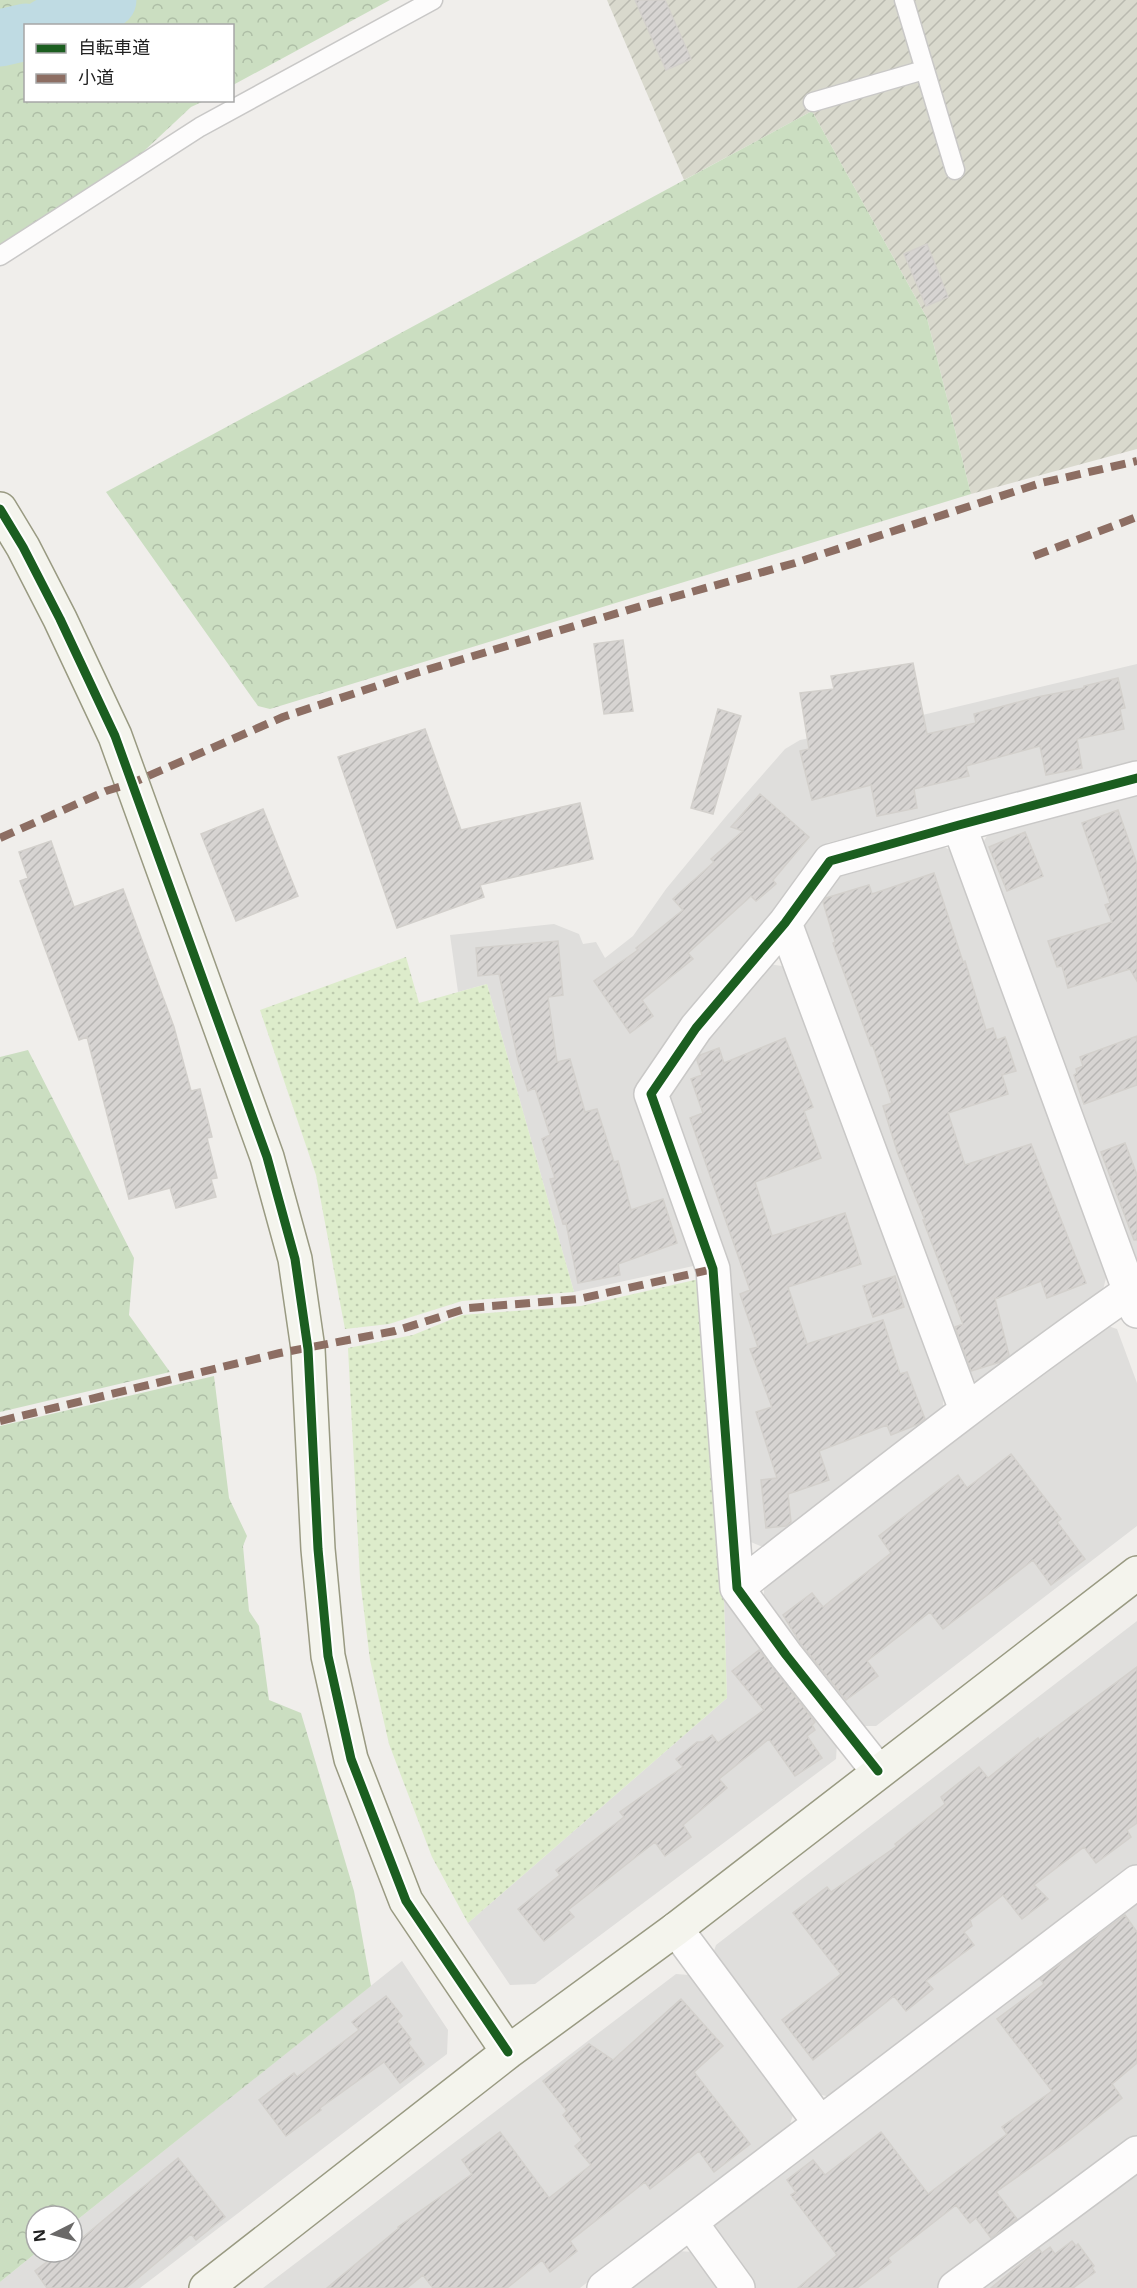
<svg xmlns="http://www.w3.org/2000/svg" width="1137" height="2288" font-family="'Noto Sans','Noto Sans JP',sans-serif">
	<defs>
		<pattern id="construction-furrows" width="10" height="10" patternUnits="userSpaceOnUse" patternTransform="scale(1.5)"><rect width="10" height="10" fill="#d9d9cd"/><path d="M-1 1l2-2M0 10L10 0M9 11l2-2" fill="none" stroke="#babab0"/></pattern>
		<pattern id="grass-dots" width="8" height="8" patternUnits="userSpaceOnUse" patternTransform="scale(1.5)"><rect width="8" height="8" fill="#ddeccb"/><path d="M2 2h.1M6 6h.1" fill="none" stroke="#bdcaae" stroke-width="1.8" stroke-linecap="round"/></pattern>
		<pattern id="forest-crowns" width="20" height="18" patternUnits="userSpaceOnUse" patternTransform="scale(1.5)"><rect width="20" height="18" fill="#cbdec1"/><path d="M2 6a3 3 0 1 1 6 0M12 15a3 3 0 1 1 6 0" fill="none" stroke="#aebea6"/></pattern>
		<pattern id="building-hatch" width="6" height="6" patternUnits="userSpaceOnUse" patternTransform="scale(1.5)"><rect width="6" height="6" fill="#d7d4d2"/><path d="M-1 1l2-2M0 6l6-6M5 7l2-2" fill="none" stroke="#b8b6b4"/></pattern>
	</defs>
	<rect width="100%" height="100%" fill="#f0eeeb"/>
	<path fill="#dfdedc" d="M1137 664V763L827 843 634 1089 698 1265 574 1292 487 984 458 992 450 935 554 924 579 934 583 944 596 942 605 958 633 936 666 889 728 814 785 749 800 740 914 717Z
		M1137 793V1264L982 844 992 828Z
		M936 844 951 850 1107 1274 1103 1290 982 1382 965 1379 804 931 806 917 844 868Z
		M768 964 789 967 944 1395 942 1415 765 1548 746 1540 669 1099 670 1085Z
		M1105 1325 1117 1329 1137 1383V1526L876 1726H860L764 1604V1584Z
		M724 1599 837 1743 836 1759 535 1984 510 1985 468 1923 727 1698Z
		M1137 1621V1868L832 2097 816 2094 713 1954 716 1945Z
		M1137 1898V2137L941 2288H754L713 2235 717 2219Z
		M402 1961 448 2030 447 2054 140 2288H0V2282L37 2252H72V2224Z
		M676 1974 689 1975 794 2112 789 2127 580 2288H263Z
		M1137 2170V2288H984Z
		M676 2251 695 2252 721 2288H627Z"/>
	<path fill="url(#construction-furrows)" d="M607 0H1137V449L971 494 927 318 812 111 684 180Z"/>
	<path fill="url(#grass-dots)" d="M406 957 419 1003 487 984 574 1292 462 1301 389 1324 345 1329 316 1175 260 1010Z
		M699 1279 724 1599 727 1698 468 1923 432 1857 389 1744 370 1660 360 1579 348 1348 413 1335 462 1315 581 1306Z"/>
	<path fill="url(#forest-crowns)" d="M0 0H390L233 85 232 26H26V100L204 101 191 107 111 182 28 237 0 245Z
		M812 111 927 318 971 494 270 709 258 706 106 492Z
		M28 1050 134 1258 129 1315 170 1372 0 1412V1057Z
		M214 1376 229 1498 247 1536 243 1546 249 1611 259 1626 269 1700 301 1713 354 1891 371 1986 72 2224V2216H36L37 2252 0 2282V1426Z"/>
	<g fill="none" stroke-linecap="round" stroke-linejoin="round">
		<path stroke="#bfdbe3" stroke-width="57" d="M48 26 108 0
			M0 38 26 32"/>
	</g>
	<path fill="url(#building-hatch)" stroke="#d3d0cc" stroke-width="1.5" d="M635 0H665L691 59 666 70Z
		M927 244 948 297 926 306 904 254Z
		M623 640 633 711 604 714 594 644Z
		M913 663 927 734 976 723 974 714 1037 697 1084 688V686L1118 678 1125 708 1120 709 1124 729 1077 739 1082 768 1046 775 1040 746 966 766 969 776 914 789 917 808 877 816 871 785 812 800 800 751 809 749 800 693 834 689 831 676Z
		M718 709 741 716 713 814 691 808Z
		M425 729 461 830 580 803 593 859 480 885 484 897 397 928 338 757Z
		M760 794 809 837 773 880 776 884 756 901 751 896 688 953 693 959 642 1000 653 1016 630 1033 594 981 638 950 636 948 683 910 673 899 714 862 711 859 743 831 731 827Z
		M263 809 298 896 236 921 201 834Z
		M1118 810 1137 864V981L1130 969 1068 988 1062 966 1057 967 1048 941 1112 922 1105 905 1110 903 1082 823Z
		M1025 832 1043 876 1007 891 989 847Z
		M51 841 74 907 123 889 174 1027 191 1091 200 1089 212 1137 207 1138 217 1178 211 1179 216 1197 176 1208 170 1188 129 1199 87 1037 79 1040 20 881 28 878 19 852Z
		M934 873 963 962 965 961 986 1030 993 1028 997 1040 1005 1037 1016 1071 1002 1075 1008 1094 948 1113 965 1165 1031 1144 1086 1283 1047 1298 1041 1281 995 1299 1009 1355 1000 1362 971 1371 955 1327 963 1324 923 1220H925L898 1154 883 1106 892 1103 873 1046H871L833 943 835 942 823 902 826 898 869 885 872 894Z
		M558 941 563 995 548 997 557 1062 570 1059 585 1112 597 1109 614 1162 618 1161 631 1210 663 1199 677 1243 618 1264 620 1275 578 1283 566 1223 563 1224 550 1179 555 1178 542 1139 550 1135 535 1088 528 1091 518 1060 499 974 478 976 476 948Z
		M1137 1036V1085L1084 1104 1074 1075 1077 1073 1076 1069 1083 1066 1080 1057Z
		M785 1038 813 1107 804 1111 821 1158 755 1182 772 1236 845 1213 861 1264 788 1287 807 1344 883 1320 900 1374 907 1372 925 1419 916 1425 891 1435 887 1425 819 1451 829 1480 788 1494 791 1522 786 1526 766 1528 761 1480 777 1478 756 1412 772 1407 750 1349 758 1347 740 1294 750 1290 690 1118 703 1113 691 1079 702 1075 697 1060 700 1055 719 1048 724 1063Z
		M1125 1143 1137 1175V1240H1134L1101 1152Z
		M895 1276 904 1307 873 1317 863 1286Z
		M1011 1454 1061 1519 1057 1522 1085 1559 1051 1585 1033 1560 943 1629 930 1612 867 1661 878 1676 846 1700 801 1644 783 1615 812 1593 823 1607 891 1553 879 1536 958 1475 967 1488Z
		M759 1650 815 1722 812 1725 815 1730 807 1736 822 1758 795 1776 769 1739 719 1779 727 1788 683 1825 691 1837 665 1856 655 1842 568 1910 574 1917 544 1941 518 1909 560 1875 556 1870 624 1817 620 1812 683 1767 676 1759 697 1742H703L712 1735 718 1743 764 1710 732 1671Z
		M1137 1667V1823L1127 1830 1131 1837 1096 1863 1084 1847 1034 1885 1048 1899 1022 1919 1003 1895 970 1920 972 1926 964 1932 974 1945 926 1981 933 1989 906 2011 894 1996 813 2060 782 2020 841 1974 793 1913 827 1887 831 1892 897 1846 895 1844 945 1804 941 1797 979 1767 988 1778 1038 1738 1039 1740Z
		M1125 1915 1137 1932V2063L1112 2084 1122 2098 1066 2142 996 2192 1017 2219 991 2238 976 2218 970 2223 956 2205 888 2258 891 2262 857 2288H798L837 2255 791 2195 796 2192 787 2180 813 2160 825 2175 881 2132 928 2194 1007 2134 1002 2127 1052 2091 997 2019 1044 1984 1040 1979Z
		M386 1996 402 2016 397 2021 411 2039 408 2043 424 2064 400 2083 384 2062 320 2108 321 2110 286 2136 259 2100 294 2073 297 2077 359 2030 352 2022Z
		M681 1999 723 2046 694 2072 750 2144 714 2172 699 2151 650 2189 645 2182 570 2241 577 2251 550 2272 542 2260 507 2288H433L423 2275 407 2288H327L399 2228 398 2227 472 2174 462 2160 500 2132 549 2198 591 2165 575 2146 582 2140 563 2115 567 2111 543 2081 589 2044 613 2060Z
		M178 2158 225 2217 196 2240 191 2234 126 2288H47L35 2271 60 2252H72V2243L75 2241 76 2243Z
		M1072 2241 1076 2246 1078 2244 1094 2266 1092 2268 1095 2272 1073 2288H991L1039 2249 1042 2253 1050 2247 1055 2254Z"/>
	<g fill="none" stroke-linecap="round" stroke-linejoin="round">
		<g stroke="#c9c8c7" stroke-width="21">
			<path id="lane" d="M904 0 955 170
				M813 102 924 70
				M0 256 200 127 433 0"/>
		</g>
		<g stroke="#c9c8c7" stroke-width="36">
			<path id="street" d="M959 825 1137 1311
				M785 923 966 1410
				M737 1588C867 1487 995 1385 1130 1291L1137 1289
				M878 1771 786 1655 737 1588 713 1269 651 1094 696 1028 785 923 830 861 959 825 1137 778
				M676 1929 820 2123
				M691 2223 738 2288
				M604 2288 1137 1882
				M955 2288 1137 2153"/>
		</g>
		<g stroke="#999a82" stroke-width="36">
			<path id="secondary" d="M0 509 23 547 60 619 115 736 267 1157 295 1259 308 1349 318 1549 328 1656 351 1759 406 1901 508 2052
				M206 2288 508 2052 676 1929 1137 1573"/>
		</g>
		<use href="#lane" stroke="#fdfcfc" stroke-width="18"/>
		<use href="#street" stroke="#fdfcfc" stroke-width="33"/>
		<use href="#secondary" stroke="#f4f4ed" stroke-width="33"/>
		<path stroke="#8d6e63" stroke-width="8" stroke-dasharray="15 8" stroke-linecap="butt" d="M1034 556 1137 517
			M0 838 106 791 132 783 283 717 416 673 645 605 795 563 1041 483 1137 461
			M0 1421 280 1353 395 1331 468 1308 579 1299 713 1269"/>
		<g stroke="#fff" stroke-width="13">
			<path id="cycleway" d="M0 509 23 547 60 619 115 736 267 1157 295 1259 308 1349 318 1549 328 1656 351 1759 406 1901 508 2052
				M878 1771 786 1655 737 1588 713 1269 651 1094 696 1028 785 923 830 861 959 825 1137 778"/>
		</g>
		<use href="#cycleway" stroke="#1b5e20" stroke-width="9"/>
	</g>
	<rect x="24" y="24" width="210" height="78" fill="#ffffff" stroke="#a7a7a7" stroke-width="1.5"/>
	<rect x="36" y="44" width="30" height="9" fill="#1b5e20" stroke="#a7a7a7" stroke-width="1.5"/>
	<text x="78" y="54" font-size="18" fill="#222222">自転車道</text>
	<rect x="36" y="74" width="30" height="9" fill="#8d6e63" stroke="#a7a7a7" stroke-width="1.5"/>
	<text x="78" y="84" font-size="18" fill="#222222">小道</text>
	<g transform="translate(54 2234) rotate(264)"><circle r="28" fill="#ffffff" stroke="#a7a7a7" stroke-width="1.5"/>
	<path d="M0-4.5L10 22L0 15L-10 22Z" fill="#6a6968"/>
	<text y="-9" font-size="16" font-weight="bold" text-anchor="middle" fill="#222222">N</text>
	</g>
</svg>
